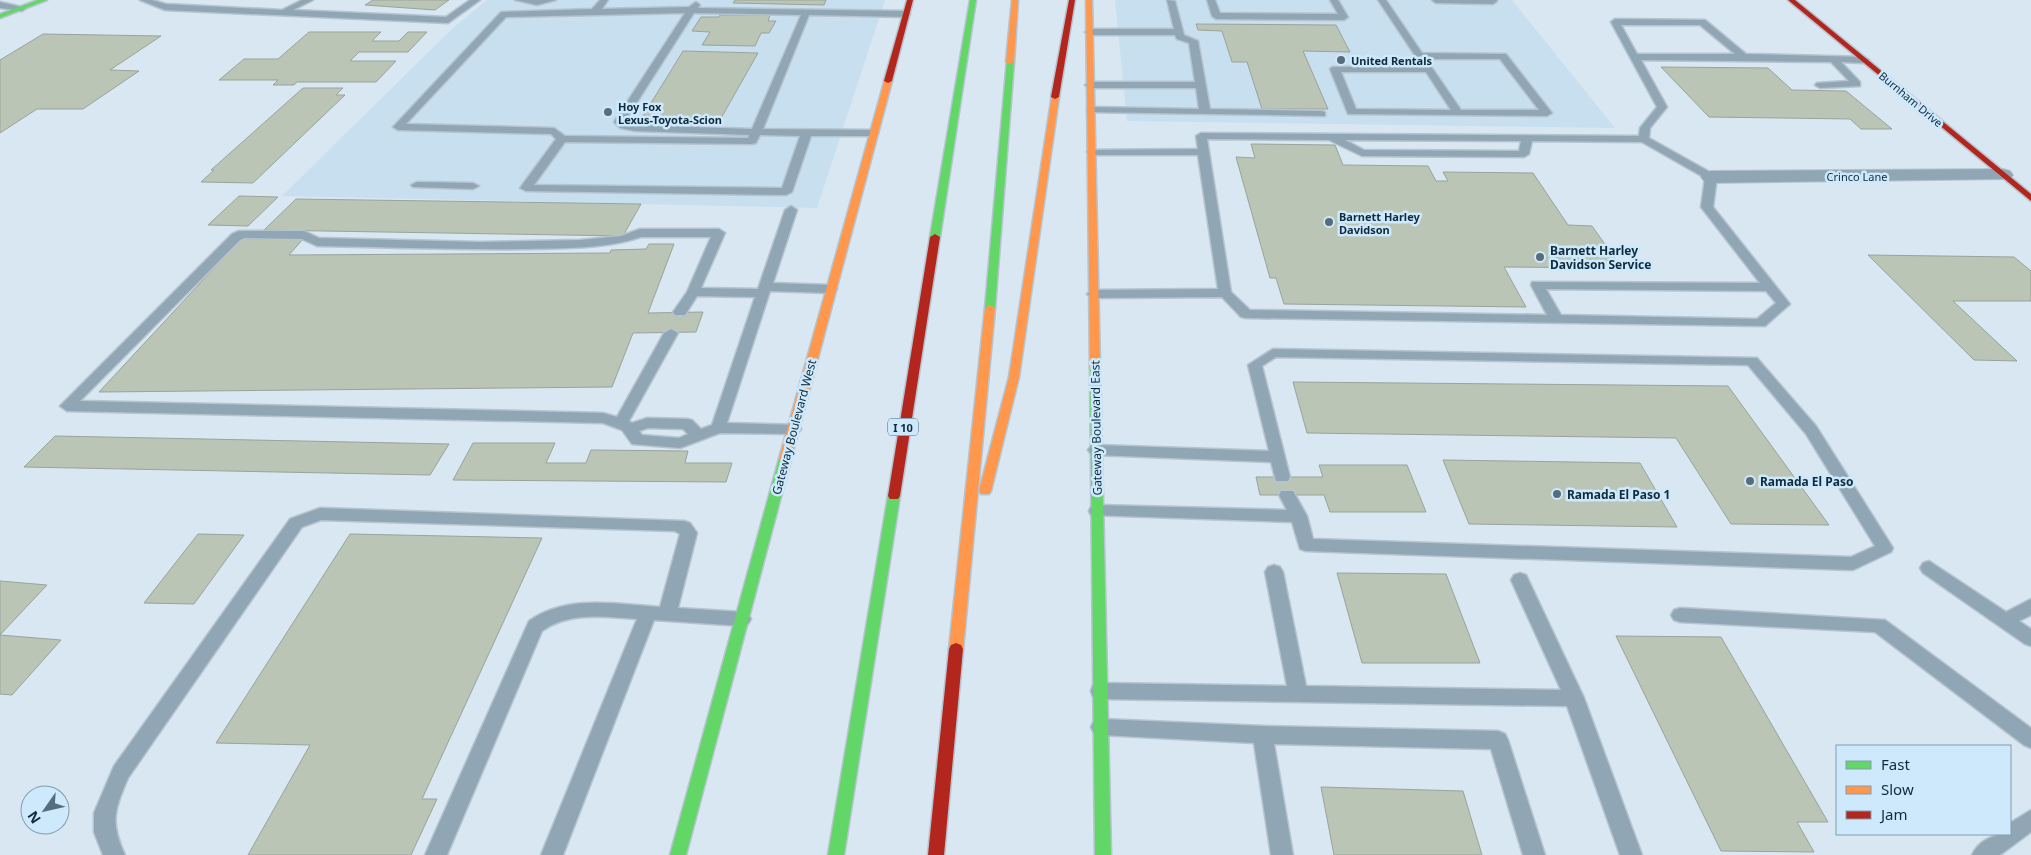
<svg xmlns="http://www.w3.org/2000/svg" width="2031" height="855" font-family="'Noto Sans',sans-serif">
	<rect width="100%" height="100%" fill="#d8e7f2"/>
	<path fill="#c8dff0" d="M487 0H885L817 208 282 196 453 28Z
		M1115 0H1512L1615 128 1127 121Z"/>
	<path fill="#bac5b6" stroke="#99a39b" d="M373 0H449L435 10 365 5Z
		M735 0H826L824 5 733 3Z
		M720 15H770L768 21H776L769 33H761L755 46 702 45 710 32 692 31 701 17H719Z
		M1196 24 1336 25 1350 52 1303 51 1328 109H1262L1247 62H1232L1222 31 1198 30Z
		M309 32H381L372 41H399L408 32H427L408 52H359L350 61H396L376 82H297L294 85H273L278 80H219L244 59H278Z
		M43 34 161 36 110 70 139 71 83 109H37L0 133V60Z
		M683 51 758 53 720 120 643 116Z
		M1661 67 1768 68 1792 90 1846 91 1892 129H1861L1850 119 1709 117Z
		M303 88H343L336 95H345L253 183 201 182 214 170H211Z
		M1251 144 1335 145 1343 165 1428 166 1436 181H1448L1443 172 1533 173 1568 225 1592 226 1622 268 1504 267 1526 307 1284 304 1276 278H1270L1236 157 1255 158Z
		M239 196 278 197 248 226 208 225Z
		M296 199 641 204 623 236 264 230Z
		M241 239H303L289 255 610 253 611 250 646 249 649 244H674L648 313 703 312 696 332 633 333 612 387 99 392Z
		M1868 255 2014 257 2031 271V301H1953L2017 361 1974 360Z
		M1293 382 1728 386 1829 525 1731 524 1676 438 1307 433Z
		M55 436 449 444 430 475 24 467Z
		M473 443H555L546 463H586L591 450 688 451 685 463H732L726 482 453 480Z
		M1443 460 1640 463 1677 527 1469 524Z
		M1319 465H1407L1426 512H1330L1324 495H1260L1256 477H1323Z
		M198 534 244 535 194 604 144 603Z
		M350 534 542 538 422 799H437L411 855H248L310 745 216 743Z
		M1337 573 1446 574 1480 663H1362Z
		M0 581 47 585 0 635Z
		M0 635 61 640 12 695 0 694Z
		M1616 636 1721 637 1828 822H1797L1814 852 1721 851Z
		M1321 787 1463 791 1482 855H1334Z"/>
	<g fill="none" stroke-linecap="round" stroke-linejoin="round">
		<g stroke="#b6c4cf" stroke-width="3">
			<path id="lane" d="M140 0H152L166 4 282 10 302 0H313L293 10 446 17 470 0H480L448 23 165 10Z
				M515 0H556L537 5Z
				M600 0H608L602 9 689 7 696 2 700 5 698 8 906 11 910 14 906 17 809 15 763 129 873 130 878 133 873 136H811L792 192 786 195 526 191 520 188 556 139 551 134 398 130 393 127 501 12 592 9ZM685 13 614 122 620 128 635 131 749 135 748 138 565 136 554 128 406 124 506 17ZM694 13 801 15 752 129 635 125 625 121ZM760 135 800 136 782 188 534 185 565 142 752 144 756 143Z
				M1167 0 1175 1 1184 35 1198 41 1210 109 1321 111 1325 112V116L1087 112V108L1091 107 1199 109 1196 88H1090L1085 85 1090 82H1195L1189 43 1177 39 1175 35H1090L1085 32 1090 29H1174Z
				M1207 0H1215L1220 13 1338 14 1330 0H1338L1348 17 1344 20 1216 19 1212 16Z
				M1378 0H1386L1422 53 1506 54 1552 113 1547 116 1348 114 1330 69 1332 67 1422 66ZM1426 59H1500L1539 110H1461ZM1341 72H1426L1451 110 1356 109Z
				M1432 0H1497V1L1493 4 1436 3Z
				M0 2 26 8 22 11 0 8Z
				M1615 19 1705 20 1746 54 1864 57 1869 60 1864 63 1841 62 1860 82V86L1820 88 1815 85 1817 83 1849 81 1831 62 1641 60 1667 107 1650 128 1649 138 1715 175 1717 177 1713 207 1790 304 1765 326 1246 318 1241 317 1222 297 1093 298 1087 294 1093 290 1218 289 1198 155H1092L1087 152 1088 150 1198 149 1196 136 1201 133 1639 136 1640 128 1657 107 1611 22ZM1621 25H1700L1735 54H1637ZM1207 139 1329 140 1362 156 1524 157 1529 154 1532 141 1642 142 1705 178 1701 207 1760 283 1532 282 1531 285 1547 315 1250 310 1231 292ZM1345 140 1521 141 1519 151 1364 150ZM1546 289 1766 291 1776 303 1757 319 1561 315Z
				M417 182 473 183 479 186 473 189 413 187 411 185Z
				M791 206 797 210 773 283 831 285 837 289 831 293 770 291 727 423 798 425 801 429 798 433 793 434 720 433 680 448 632 444 622 430 603 423 67 411 60 406 232 234 239 231H304L319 238 479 242 580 240 621 236 640 229H719L725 233 701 288 758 289 785 210ZM641 237H711L687 292 673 312 675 315H685L697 296 755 297 712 425 701 429 692 420 687 419 647 418 632 423 629 421 678 333 671 329 664 333 617 417 603 413 80 401 240 240 245 238 302 239 317 246C387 247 457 250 528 249 566 248 605 249 641 237ZM648 428 683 429 688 434 679 438 642 435 639 431Z
				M1273 349 1757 358 1816 426 1893 548 1891 552 1853 570 1306 551 1300 549 1292 522 1091 515 1089 511 1091 507 1097 505 1287 510 1279 495 1281 491H1293L1307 516 1313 539 1851 557 1875 546 1806 434 1748 365 1276 357 1262 366 1290 477 1288 481H1276L1271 462 1096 455 1091 454 1088 450 1091 446 1096 445 1269 451 1248 365Z
				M320 508 684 521 690 523 697 533 678 608 742 612 748 614 751 619 748 624 742 626 654 620 563 855H541L637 619C604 617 570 611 542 631L447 855H425L529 621C567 594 616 604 660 607L680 534 675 531 321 520 302 527 128 778C114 811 110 822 125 855H103L94 832V813L114 766 290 519Z
				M1929 561 2006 612 2031 599V615L2019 621 2031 629V646L2025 644 1923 573 1920 568 1923 563Z
				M1274 565 1280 567 1283 572 1306 686 1561 690 1511 580 1514 575 1520 573 1526 575 1584 698 1642 855H1620L1567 706 1100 699 1093 697 1091 691 1093 685 1100 683 1287 686 1265 572 1268 567Z
				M1680 608 1885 620 2031 728V748L2024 745 1875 632 1680 622 1674 620 1671 615 1674 610Z
				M1101 719 1263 726 1498 731 1505 734 1508 740 1545 855H1523L1491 749 1274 744 1293 855H1271L1254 743 1101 735 1094 733 1091 727 1094 721Z
				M2031 810V832L2000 855H1972C1979 840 1994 834 2010 834V823Z"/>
		</g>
		<g stroke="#b6c4cf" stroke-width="2">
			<path id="street" d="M2003 169 2010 171 2013 175 2010 179 1711 183 1704 181 1701 177 1704 173 1711 171Z"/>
		</g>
		<g stroke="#b6c4cf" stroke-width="3">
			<path id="fast" d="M38 0H47L0 18V14Z
				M970 0H976L940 237 935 240 930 237Z
				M1007 60 1014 62 995 308 990 311 985 308Z
				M1095 364 1100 367 1111 855H1095L1090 367Z
				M785 455 791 459 686 855H670L779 459Z
				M894 492 898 493 900 496 844 855H828L888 496 890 493Z"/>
		</g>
		<g stroke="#b6c4cf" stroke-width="3">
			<path id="slow" d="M1012 0H1018L1014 62 1010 64 1006 62Z
				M1086 0H1092L1100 367 1095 370 1090 367Z
				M885 79 892 81 791 459 785 463 779 459Z
				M1052 95 1059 97 1019 377 991 491 989 494H981L979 491 1009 377Z
				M990 305 995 308 963 649 961 653 956 655 951 653 949 649 985 308Z"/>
		</g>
		<g stroke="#b6c4cf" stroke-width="3">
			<path id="jam" d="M907 0H913L892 81 888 83 884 81Z
				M1069 0H1075L1059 97 1055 99 1051 97Z
				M1788 0H1795L2031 194V201Z
				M935 234 940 237 900 496 898 499H890L888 496 930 237Z
				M956 643 961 645 963 649 944 855H928L949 649 951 645Z"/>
		</g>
		<use href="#lane" fill="#91a6b4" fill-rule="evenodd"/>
		<use href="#street" fill="#91a6b4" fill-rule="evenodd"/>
		<use href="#fast" fill="#63d668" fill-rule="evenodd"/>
		<use href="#slow" fill="#ff974d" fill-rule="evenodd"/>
		<use href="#jam" fill="#b3261e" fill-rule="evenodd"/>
	</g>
	<g fill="#556d7c" stroke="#cee9fc" stroke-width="2">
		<circle cx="1341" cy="60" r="5"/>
		<circle cx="608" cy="112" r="5"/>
		<circle cx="1329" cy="222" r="5"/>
		<circle cx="1540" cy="257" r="5"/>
		<circle cx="1750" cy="481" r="5"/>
		<circle cx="1557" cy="494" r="5"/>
	</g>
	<g text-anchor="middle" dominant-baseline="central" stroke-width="5" stroke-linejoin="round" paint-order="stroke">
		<g font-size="11" font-weight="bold" fill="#0f2b3d" stroke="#cee9fc" text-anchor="start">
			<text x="1351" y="60">United Rentals</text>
			<text x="618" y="106">Hoy Fox<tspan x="618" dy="13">Lexus-Toyota-Scion</tspan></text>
			<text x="1339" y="216">Barnett Harley<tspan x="1339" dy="13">Davidson</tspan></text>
		</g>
		<g font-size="11" fill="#0f2b3d" stroke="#cee9fc">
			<text transform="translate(1911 99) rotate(40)">Burnham Drive</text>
			<text x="1857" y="176">Crinco Lane</text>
		</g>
		<rect fill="#cee9fc" stroke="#486476" stroke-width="1" x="888" y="418.5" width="30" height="17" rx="4"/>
		<g font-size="11" font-weight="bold" fill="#0f2b3d">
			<text x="903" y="427">I 10</text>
		</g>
		<g font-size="12" font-weight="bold" fill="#0f2b3d" stroke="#cee9fc" text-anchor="start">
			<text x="1550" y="250">Barnett Harley<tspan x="1550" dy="14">Davidson Service</tspan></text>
			<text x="1760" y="481">Ramada El Paso</text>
			<text x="1567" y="494">Ramada El Paso 1</text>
		</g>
		<g font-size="12" fill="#0f2b3d" stroke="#cee9fc">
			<text transform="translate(794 427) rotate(-75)">Gateway Boulevard West</text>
			<text transform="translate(1096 428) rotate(-91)">Gateway Boulevard East</text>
		</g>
	</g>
	<rect x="1836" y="745" width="175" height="90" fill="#cee9fc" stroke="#829db0"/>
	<rect x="1846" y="761" width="25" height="8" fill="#63d668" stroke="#829db0"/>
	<text x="1881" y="770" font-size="15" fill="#0f2b3d">Fast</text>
	<rect x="1846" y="786" width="25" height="8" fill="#ff974d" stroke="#829db0"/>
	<text x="1881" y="795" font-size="15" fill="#0f2b3d">Slow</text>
	<rect x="1846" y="811" width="25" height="8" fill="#b3261e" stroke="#829db0"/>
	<text x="1881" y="820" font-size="15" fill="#0f2b3d">Jam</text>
	<g transform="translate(45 810) rotate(236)"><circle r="24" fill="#cee9fc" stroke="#829db0"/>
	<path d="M0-4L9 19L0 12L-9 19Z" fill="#556d7c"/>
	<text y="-8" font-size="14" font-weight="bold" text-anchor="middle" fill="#0f2b3d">N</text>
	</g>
</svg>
